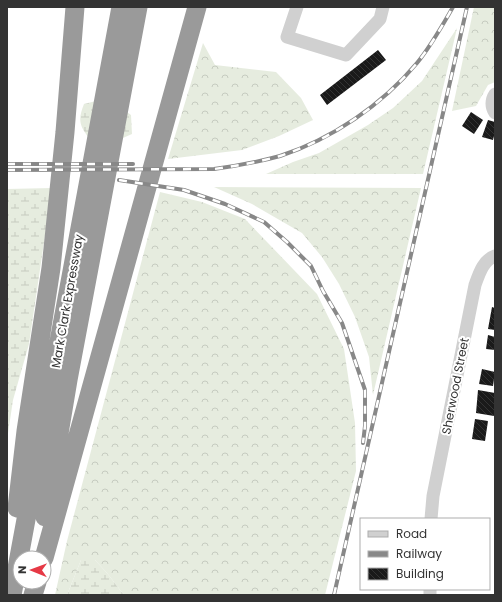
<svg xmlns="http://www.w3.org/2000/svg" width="502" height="602" font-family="Poppins,sans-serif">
	<defs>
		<pattern id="forest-crowns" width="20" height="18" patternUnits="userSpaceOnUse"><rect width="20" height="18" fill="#e6ecdf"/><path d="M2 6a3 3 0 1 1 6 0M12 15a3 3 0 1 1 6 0" fill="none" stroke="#c6cbc0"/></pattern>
		<pattern id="wetland-marsh" width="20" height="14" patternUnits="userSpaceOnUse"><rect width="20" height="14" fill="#e6ecdf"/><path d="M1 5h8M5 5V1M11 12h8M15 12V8" fill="none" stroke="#c6cbc0"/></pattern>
		<pattern id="building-back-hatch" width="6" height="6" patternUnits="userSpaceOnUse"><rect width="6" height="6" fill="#1a1a1a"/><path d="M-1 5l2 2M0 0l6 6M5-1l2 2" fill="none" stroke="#333"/></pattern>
	</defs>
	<rect width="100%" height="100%" fill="#fff"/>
	<path fill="url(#forest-crowns)" d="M474 7H495V82L488 85 476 106 452 111Z
		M457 28 423 174H266L293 162 319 153 368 125 393 108 422 81Z
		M203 43 215 65 276 72 301 98 313 120 279 136 242 150 168 159Z
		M214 187 421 188 373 395 369 357 355 317 339 284 322 257 302 233 252 204Z
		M160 192 202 202 245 219 317 294 344 349 355 423 356 471 325 595H124L107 573 95 560H81L67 595H55L67 541Z"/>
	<path fill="url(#wetland-marsh)" d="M100 100 116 104 131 115 132 134 116 141H91C80 126 77 122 84 104Z
		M52 188 29 344 13 400 7 440V189Z
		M81 560H95L107 573 124 595H67Z"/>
	<path fill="url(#building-back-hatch)" d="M378 50 386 60 327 105 320 95Z
		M471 112 483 120 474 134 462 126Z
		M488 120 495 122V132L493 140 482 137Z
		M492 307 495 308V330L488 329Z
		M488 335 495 337V350L486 349Z
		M482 369 495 372 493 386 479 384Z
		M478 390 495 393 494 416 476 413Z
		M475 419 488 421 485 441 472 439Z"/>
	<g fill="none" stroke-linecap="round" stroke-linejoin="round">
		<path stroke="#d0d0d0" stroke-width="13" d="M297 7 287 37 346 55 380 19 383 7
			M495 94C491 100 491 107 495 113
			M431 519 433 496 475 285C479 274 483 260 495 256
			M430 595V589"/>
		<path stroke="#9a9a9a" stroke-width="19" d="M17 508 26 431 51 268 65 132 75 7
			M45 517 68 380 138 7
			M44 558 197 7
			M12 595 121 7
			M33 595 37 582"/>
		<g stroke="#888" stroke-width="4">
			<path id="rail" d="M7 164H133
				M7 170 214 169C236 166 258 162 280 156 332 139 382 105 417 63 431 46 442 26 453 7
				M119 180 184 190 225 204 264 222 287 242 311 266 323 291 342 323 365 390V426L363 443
				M334 595 467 7"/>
		</g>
		<use href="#rail" stroke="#fff" stroke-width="2.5" stroke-dasharray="8" stroke-linecap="butt"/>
	</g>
	<g text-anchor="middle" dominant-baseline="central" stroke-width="4" stroke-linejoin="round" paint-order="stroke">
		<g font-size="12" fill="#333" stroke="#fff">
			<text transform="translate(67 301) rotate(-80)">Mark Clark Expressway</text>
			<text transform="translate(455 386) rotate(-79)">Sherwood Street</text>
		</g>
	</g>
	<rect width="502" height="602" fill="none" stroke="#333333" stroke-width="16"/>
	<rect x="360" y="518" width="130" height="72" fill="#ffffff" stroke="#adadad"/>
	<rect x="368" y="531" width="20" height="6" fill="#d0d0d0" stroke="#adadad"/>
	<text x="396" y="538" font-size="12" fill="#333333">Road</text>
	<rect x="368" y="551" width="20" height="6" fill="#888888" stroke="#adadad"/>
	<text x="396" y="558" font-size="12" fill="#333333">Railway</text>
	<rect x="368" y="568" width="20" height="12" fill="url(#building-back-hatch)" stroke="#adadad"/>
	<text x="396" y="578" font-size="12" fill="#333333">Building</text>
	<g transform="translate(32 570) rotate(271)"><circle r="19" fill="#ffffff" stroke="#adadad"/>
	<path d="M0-3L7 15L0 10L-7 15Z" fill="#e63946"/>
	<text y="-6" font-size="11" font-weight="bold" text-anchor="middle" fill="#333333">N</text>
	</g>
</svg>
